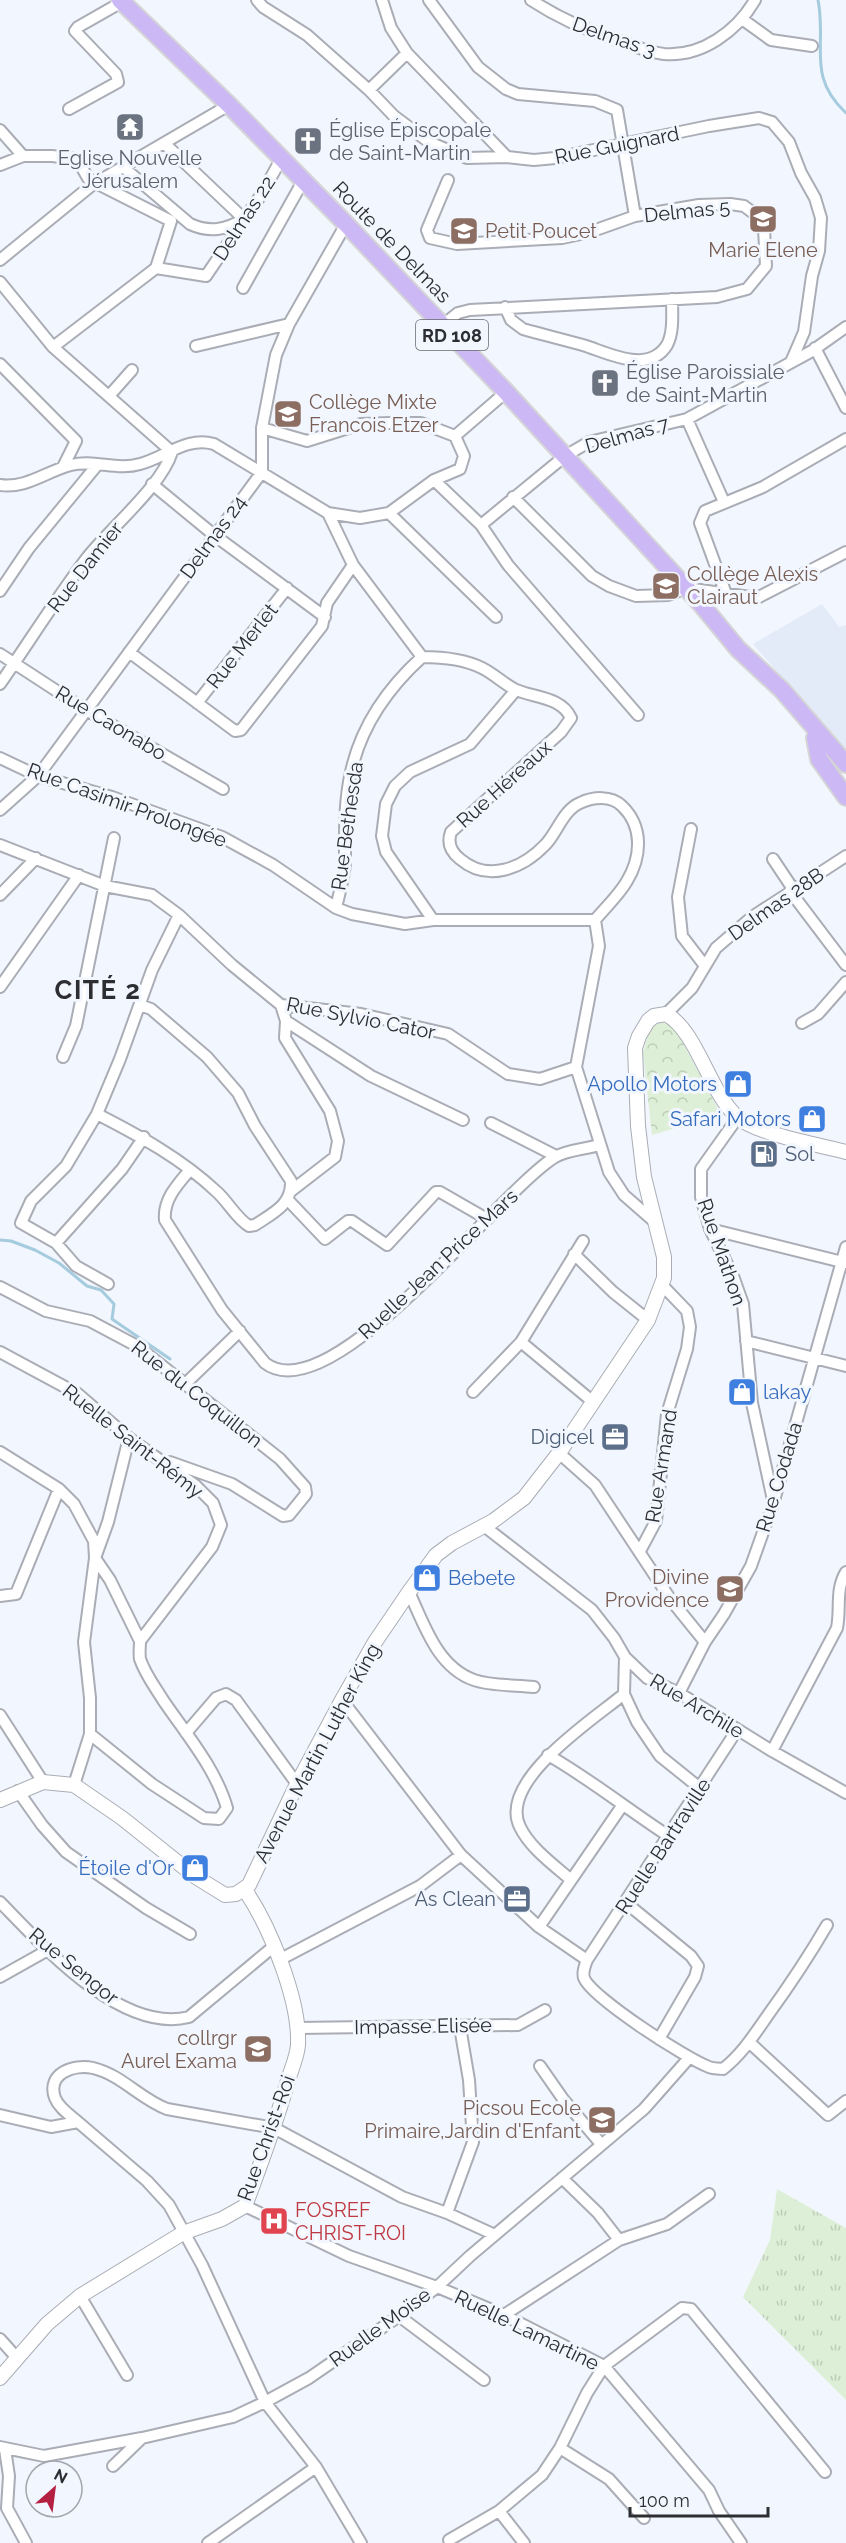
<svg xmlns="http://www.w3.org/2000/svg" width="846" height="2543" font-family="Raleway,sans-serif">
	<defs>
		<pattern id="forest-crowns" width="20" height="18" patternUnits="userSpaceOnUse" patternTransform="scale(1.5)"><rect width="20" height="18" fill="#ddefd7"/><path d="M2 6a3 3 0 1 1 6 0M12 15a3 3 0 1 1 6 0" fill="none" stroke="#becdb9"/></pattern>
		<pattern id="park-tufts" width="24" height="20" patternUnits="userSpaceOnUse" patternTransform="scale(1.5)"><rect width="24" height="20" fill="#ddefd7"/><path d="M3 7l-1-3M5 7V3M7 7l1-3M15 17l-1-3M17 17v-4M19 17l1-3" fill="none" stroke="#becdb9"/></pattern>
	</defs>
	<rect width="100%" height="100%" fill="#f2f6fe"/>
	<path fill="#e3ebf9" d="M822 604 839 627 846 625V752L753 644Z"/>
	<path fill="url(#forest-crowns)" d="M664 1019 673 1024 721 1115 652 1135 643 1053 649 1030Z"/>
	<path fill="url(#park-tufts)" d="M777 2189 846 2228V2400L743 2297 770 2240Z"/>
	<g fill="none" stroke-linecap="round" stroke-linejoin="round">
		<path stroke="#a5cbde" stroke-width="3" d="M818 0C827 45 806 76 846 113
			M0 1240 11 1241 35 1250 59 1263 87 1286 101 1290 114 1304 112 1319 170 1359"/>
		<g stroke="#aaadb5" stroke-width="14">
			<path id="street" d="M257 0 263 7 307 35 369 90 394 116 429 142 467 158 507 157 534 160 555 158 709 126 759 118 772 122 789 142 801 173 815 198 821 218 819 251 812 276 804 332 791 362
				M382 0 391 28 407 53 507 157
				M429 0 478 67 506 89 518 94 595 101 617 110 635 216
				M531 0C557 17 585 30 615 39 630 45 647 52 664 54 702 57 737 31 755 0
				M742 19 771 40 812 46
				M369 90 407 53
				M69 109 118 82 116 74 75 31 78 27 122 2
				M0 130 23 156
				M0 165 23 156H52L77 159 92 185
				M123 167 190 224C210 233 225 230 244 219L165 144
				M96 183 171 221 156 268
				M0 260 92 185 229 105
				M0 282 53 347 172 452C161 487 110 528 86 559 56 599 29 642 0 684
				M243 288 303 181
				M505 307 511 320 523 329C544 335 565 340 586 346 610 354 649 374 667 345 674 332 672 313 672 299
				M443 325 458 313 470 310 717 297 747 289 766 266 764 229 760 218 744 206 730 204 699 205 635 216 590 232 562 238 457 244 430 238 427 230 448 180
				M196 346 289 324
				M53 347 156 268 206 276 263 192 281 159
				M815 348 846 408
				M0 364 76 441 63 467
				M109 396 132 370
				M687 419 724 502
				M262 428 307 441 361 424 390 423H421L455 436 464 456 460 469 434 480 389 513 360 518 328 513
				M455 436 506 392
				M434 480 481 525 508 565 638 715
				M152 484 214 535 325 617
				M0 485C26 489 47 471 71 465 94 459 117 471 140 464 166 457 187 436 214 444L328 513 353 565 422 657C443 657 464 659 482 668 494 674 503 683 514 689 533 698 561 696 571 718L561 732 451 832C447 843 451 852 460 859 488 883 523 868 545 845 557 833 563 810 580 803 593 797 611 795 622 806 643 826 642 856 627 881 619 895 605 908 595 920L599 946 576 1067
				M513 497 592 576 609 586 636 596 668 595 686 588 757 598 846 552
				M389 513 496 617
				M481 525 565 456 589 442 687 419 812 351 846 327
				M0 591 29 548 98 464
				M726 594 700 523 705 511 763 487 846 439
				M129 652 235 731 241 730 322 626 327 603 353 565
				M0 654 86 710 223 789
				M197 703 287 588
				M0 758 38 776 112 797 222 837 273 865 336 908 352 914 405 924 433 920H595
				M0 810 38 776 262 472V428L276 355 289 324 346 224
				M691 829 678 897 682 936 705 966
				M0 845 105 886 152 895 179 915 232 965 281 1005 361 1014 448 1034 508 1074 540 1079 576 1067 609 1172 624 1195 656 1223
				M773 859 793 889
				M790 891 846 965
				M0 895 36 858
				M336 908C339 894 344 878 345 863 345 833 344 802 351 772 361 726 389 687 422 657
				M433 920 386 852 382 836 386 804 395 786 410 772 470 744 516 690
				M0 987 79 875
				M281 1005 286 1021 285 1038 330 1111 338 1141 335 1157 291 1191
				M666 1014 692 988 716 948 752 917 846 856
				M286 1021 371 1076 463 1120
				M802 1023 818 1014 846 982
				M63 1057 76 1026 114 838
				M97 1114C140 1136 182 1159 217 1192 229 1203 236 1218 249 1226L255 1225C273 1213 292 1205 291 1181L255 1126 238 1093 207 1057 151 1009 140 1005
				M738 1117 701 1169V1197L710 1229 733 1276 743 1304 752 1403 773 1500
				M491 1123 556 1156
				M189 1171C177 1185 163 1200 165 1220L222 1310 265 1363C331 1414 499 1191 555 1157 566 1150 586 1149 599 1145
				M288 1200 325 1239 348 1221H352L387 1245 436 1192H440L487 1219
				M710 1229 846 1263
				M56 1243 21 1223 31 1201 66 1166 97 1114 120 1059 152 970 179 915
				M574 1254 613 1292 648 1320
				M108 1284 76 1266 56 1243 122 1169 144 1137
				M0 1287 46 1311 90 1321 137 1346 280 1459 305 1487 306 1494 289 1515 283 1516 232 1484 170 1462
				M746 1341 846 1366
				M521 1342 592 1401
				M0 1352 78 1394 129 1438 195 1485 213 1503 221 1525 212 1547 140 1641C140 1647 139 1653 140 1659 145 1674 155 1687 163 1700 186 1734 216 1769 227 1808L219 1819 204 1818 152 1784 90 1734
				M184 1385 240 1331
				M473 1392 521 1342 583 1241
				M0 1452 59 1489 74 1504 94 1541 95 1558 110 1580 140 1641
				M559 1453 595 1485 671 1600 705 1642
				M484 1526 592 1610 614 1638 625 1657 647 1678 679 1693 772 1751 846 1793
				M640 1551 656 1521 667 1414 687 1349 690 1327 687 1311 662 1285
				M409 1592C424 1624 437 1667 474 1680 491 1686 516 1685 534 1687
				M0 1596 16 1594 59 1489
				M625 1657 624 1694 637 1722 660 1756 701 1789
				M679 1693 705 1642 724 1614 751 1566 773 1504 846 1247
				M342 1700 461 1855 539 1927 587 1960
				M0 1715 43 1782
				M737 1730 587 1960C585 1965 582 1972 584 1978 592 1998 687 2059 709 2067 713 2069 718 2068 723 2069 742 2054 754 2035 768 2015 789 1986 809 1956 827 1925
				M186 1733 216 1698 226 1694 236 1700 297 1784
				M772 1751 837 1628C841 1608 835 1590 846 1572
				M548 1755C590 1779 627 1809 667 1835
				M74 1785 90 1734V1698L84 1642 95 1558 108 1522 129 1438
				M18 1791 42 1825 66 1852 146 1908 190 1934
				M571 1880C554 1865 530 1848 520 1827 497 1781 594 1719 624 1694
				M0 1902C43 1946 121 2034 189 2017L273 1947
				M625 1902 691 1956 698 1966 695 1977 659 2039
				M539 1927 622 1806
				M279 1960 420 1886 461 1855
				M0 1977 48 1950
				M298 2028 518 2025 545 2010
				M749 2042 828 2115 846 2101
				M540 2066 563 2099 601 2144
				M0 2115 51 2127 78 2122 147 2181 169 2205 202 2265 265 2402 316 2467 361 2543
				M78 2122C70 2115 59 2108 55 2098 46 2073 74 2064 93 2068 122 2075 140 2099 167 2109L274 2128 402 2197 447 2213 495 2235
				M562 2178 598 2213 619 2240
				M245 2206 349 2256 437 2287 504 2315 604 2366 709 2490 719 2511 741 2543
				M447 2213 473 2142 469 2080 460 2027
				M80 2296 127 2375
				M504 2315 619 2240 667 2224 709 2194
				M399 2316 484 2380
				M0 2339 17 2358
				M0 2447 44 2456 142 2438 233 2417 265 2402 309 2378 399 2316 437 2287 470 2256 644 2109 689 2058
				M560 2448 609 2479 644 2518
				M5 2449 9 2476 7 2508 26 2543
				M113 2466 141 2439
				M499 2511 524 2543
				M449 2540 499 2511 542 2475 560 2448 587 2393 604 2366 682 2308 691 2309 825 2472
				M208 2543 316 2467"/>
		</g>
		<g stroke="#aaadb5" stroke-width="16">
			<path id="secondary" d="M0 1800 43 1782 74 1785 122 1818 196 1877 225 1895 236 1894 249 1885 297 1784 342 1700 375 1642 409 1592 436 1555 452 1543 493 1521 524 1498 559 1453 648 1320 664 1278V1257L644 1177 638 1126 635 1048 639 1036 648 1021 654 1016 666 1014C697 1031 708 1089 736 1116 756 1134 819 1145 846 1152
				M0 2378 47 2324 80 2296 183 2233 222 2219 245 2206C260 2166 275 2126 287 2084 290 2072 297 2058 298 2045 300 2000 270 1927 245 1890"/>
		</g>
		<g stroke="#d5d5d6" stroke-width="20">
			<path id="primary" d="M120 0 229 105 346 224 506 392 700 603 738 649 782 690 846 764
				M815 738 819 759 846 797"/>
		</g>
		<use href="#street" stroke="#fff" stroke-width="10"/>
		<use href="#secondary" stroke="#fff" stroke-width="14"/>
		<use href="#primary" stroke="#cbb8f5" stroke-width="16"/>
	</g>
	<defs>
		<g id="temple-square" transform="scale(1.5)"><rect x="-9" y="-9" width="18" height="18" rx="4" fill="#6b7280" stroke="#f2f6fe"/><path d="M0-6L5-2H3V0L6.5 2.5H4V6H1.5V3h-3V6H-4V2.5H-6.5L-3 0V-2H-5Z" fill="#fff"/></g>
		<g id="church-square" transform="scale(1.5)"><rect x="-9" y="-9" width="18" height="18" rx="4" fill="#6b7280" stroke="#f2f6fe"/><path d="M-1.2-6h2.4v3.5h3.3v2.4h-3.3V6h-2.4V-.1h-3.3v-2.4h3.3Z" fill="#fff"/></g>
		<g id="school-square" transform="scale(1.5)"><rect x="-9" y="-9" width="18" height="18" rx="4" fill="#8d6e63" stroke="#f2f6fe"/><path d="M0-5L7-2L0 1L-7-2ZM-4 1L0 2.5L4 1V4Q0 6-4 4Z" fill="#fff"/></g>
		<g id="university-square" transform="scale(1.5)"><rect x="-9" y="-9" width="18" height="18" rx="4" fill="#8d6e63" stroke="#f2f6fe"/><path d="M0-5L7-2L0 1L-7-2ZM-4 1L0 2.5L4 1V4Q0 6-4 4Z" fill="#fff"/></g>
		<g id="shop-square" transform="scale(1.5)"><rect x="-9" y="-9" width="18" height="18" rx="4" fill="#3f7fe0" stroke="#f2f6fe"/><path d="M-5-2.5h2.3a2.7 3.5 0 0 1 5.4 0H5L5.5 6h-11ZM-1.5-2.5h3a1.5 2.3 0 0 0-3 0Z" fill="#fff"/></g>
		<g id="fuel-square" transform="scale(1.5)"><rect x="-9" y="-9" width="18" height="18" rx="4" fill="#5c6f8a" stroke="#f2f6fe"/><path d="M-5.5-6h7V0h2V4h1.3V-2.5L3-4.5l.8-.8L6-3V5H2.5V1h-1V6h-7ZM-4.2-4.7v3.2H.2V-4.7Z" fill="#fff"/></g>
		<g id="office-square" transform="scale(1.5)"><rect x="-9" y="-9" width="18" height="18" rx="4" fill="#5c6f8a" stroke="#f2f6fe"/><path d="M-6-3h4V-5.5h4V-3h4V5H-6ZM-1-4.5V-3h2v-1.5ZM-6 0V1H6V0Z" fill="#fff"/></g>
		<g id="hospital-square" transform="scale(1.5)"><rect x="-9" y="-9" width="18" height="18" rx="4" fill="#e0444e" stroke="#f2f6fe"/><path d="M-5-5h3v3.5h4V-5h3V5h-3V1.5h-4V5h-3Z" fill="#fff"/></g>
	</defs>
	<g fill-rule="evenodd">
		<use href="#temple-square" x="130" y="127"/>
		<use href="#church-square" x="308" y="141"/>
		<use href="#school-square" x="763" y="219"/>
		<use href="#school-square" x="464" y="231"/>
		<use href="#church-square" x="605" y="383"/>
		<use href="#university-square" x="288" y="414"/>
		<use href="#university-square" x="666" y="586"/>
		<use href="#shop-square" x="738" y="1084"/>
		<use href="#shop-square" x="812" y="1119"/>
		<use href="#fuel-square" x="764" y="1154"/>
		<use href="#shop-square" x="742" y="1392"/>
		<use href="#office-square" x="615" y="1437"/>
		<use href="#shop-square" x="427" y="1578"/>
		<use href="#school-square" x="730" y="1589"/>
		<use href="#shop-square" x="195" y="1868"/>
		<use href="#office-square" x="517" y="1899"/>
		<use href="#school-square" x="258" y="2049"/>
		<use href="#school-square" x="602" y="2120"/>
		<use href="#hospital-square" x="274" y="2221"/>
	</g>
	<g text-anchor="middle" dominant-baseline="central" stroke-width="6" stroke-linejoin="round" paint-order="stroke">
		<rect fill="#f2f6fe" stroke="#686a6e" stroke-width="1.5" x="416" y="320" width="72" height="30" rx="4.5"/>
		<g font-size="18" font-weight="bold" fill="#2d2e31">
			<text x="452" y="335">RD 108</text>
		</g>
		<g font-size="20" fill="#2d2e31" stroke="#f2f6fe">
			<text transform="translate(614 37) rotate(19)">Delmas 3</text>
			<text transform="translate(617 145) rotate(-11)">Rue Guignard</text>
			<text transform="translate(687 211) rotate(-6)">Delmas 5</text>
			<text transform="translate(244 218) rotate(-57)">Delmas 22</text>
			<text transform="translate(392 242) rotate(46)">Route de Delmas</text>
			<text transform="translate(627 435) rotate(-16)">Delmas 7</text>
			<text transform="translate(213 537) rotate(-54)">Delmas 24</text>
			<text transform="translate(85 567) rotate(-52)">Rue Damier</text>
			<text transform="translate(242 646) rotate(-52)">Rue Merlet</text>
			<text transform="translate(111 723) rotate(31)">Rue Caonabo</text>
			<text transform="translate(504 784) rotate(-42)">Rue Héreaux</text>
			<text transform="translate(127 805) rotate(20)">Rue Casimir Prolongée</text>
			<text transform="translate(347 826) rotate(-82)">Rue Bethesda</text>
			<text transform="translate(776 904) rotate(-35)">Delmas 28B</text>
			<text transform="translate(361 1018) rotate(11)">Rue Sylvio Cator</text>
			<text transform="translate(722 1252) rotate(71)">Rue Mathon</text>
			<text transform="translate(438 1264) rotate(-43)">Ruelle Jean Price Mars</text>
			<text transform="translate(197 1394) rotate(38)">Rue du Coquillon</text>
			<text transform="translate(133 1441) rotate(38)">Ruelle Saint-Rémy</text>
			<text transform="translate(661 1466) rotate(-81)">Rue Armand</text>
			<text transform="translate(779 1477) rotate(-73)">Rue Codada</text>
			<text transform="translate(697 1706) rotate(31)">Rue Archile</text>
			<text transform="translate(317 1753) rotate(-62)">Avenue Martin Luther King</text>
			<text transform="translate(663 1846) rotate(-57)">Ruelle Bartraville</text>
			<text transform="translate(74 1966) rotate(39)">Rue Sengor</text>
			<text transform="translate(423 2026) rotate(-1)">Impasse Elisée</text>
			<text transform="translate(266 2138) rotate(-70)">Rue Christ-Roi</text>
			<text transform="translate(380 2327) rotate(-36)">Ruelle Moïse</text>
			<text transform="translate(527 2330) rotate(26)">Ruelle Lamartine</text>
		</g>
		<g font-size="20" fill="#5b616d" stroke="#f2f6fe" text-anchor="start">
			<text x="329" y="130">Église Épiscopale<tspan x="329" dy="23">de Saint-Martin</tspan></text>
			<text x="130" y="158" text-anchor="middle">Eglise Nouvelle<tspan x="130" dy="23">Jérusalem</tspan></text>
			<text x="626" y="372">Église Paroissiale<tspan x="626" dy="23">de Saint-Martin</tspan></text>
		</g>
		<g font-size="20" fill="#785e54" stroke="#f2f6fe" text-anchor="start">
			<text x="485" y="231">Petit Poucet</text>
			<text x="763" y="250" text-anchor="middle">Marie Elene</text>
			<text x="309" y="402">Collège Mixte<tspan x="309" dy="23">Francois Etzer</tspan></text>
			<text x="687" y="574">Collège Alexis<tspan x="687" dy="23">Clairaut</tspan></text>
			<text x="709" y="1577" text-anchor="end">Divine<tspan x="709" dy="23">Providence</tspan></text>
			<text x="237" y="2038" text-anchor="end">collrgr<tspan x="237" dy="23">Aurel Exama</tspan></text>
			<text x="581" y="2108" text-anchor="end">Picsou Ecole<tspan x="581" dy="23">Primaire,Jardin d'Enfant</tspan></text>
		</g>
		<g font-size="20" fill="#366cbe" stroke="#f2f6fe" text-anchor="end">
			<text x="717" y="1084">Apollo Motors</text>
			<text x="791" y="1119">Safari Motors</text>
			<text x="763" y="1392" text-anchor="start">lakay</text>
			<text x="448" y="1578" text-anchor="start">Bebete</text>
			<text x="174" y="1868">Étoile d'Or</text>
		</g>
		<g font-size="20" fill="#4e5e75" stroke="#f2f6fe" text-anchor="end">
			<text x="785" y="1154" text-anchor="start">Sol</text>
			<text x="594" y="1437">Digicel</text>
			<text x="496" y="1899">As Clean</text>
		</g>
		<g font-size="20" fill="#be3a42" stroke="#f2f6fe" text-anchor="start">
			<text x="295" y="2210">FOSREF<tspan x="295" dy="23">CHRIST-ROI</tspan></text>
		</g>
		<g font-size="26" font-weight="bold" letter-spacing="1.5" fill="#2d2e31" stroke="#f2f6fe">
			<text x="98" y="990">CITÉ 2</text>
		</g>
	</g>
	<g transform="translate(54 2489) rotate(28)"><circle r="28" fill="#f2f6fe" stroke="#a3a6ac" stroke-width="1.5"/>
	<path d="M0-4.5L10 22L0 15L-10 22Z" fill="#b32041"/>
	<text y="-9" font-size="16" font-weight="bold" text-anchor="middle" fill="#2d2e31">N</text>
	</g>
	<path d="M630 2507v9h138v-9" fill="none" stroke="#2d2e31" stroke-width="3"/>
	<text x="639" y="2507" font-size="18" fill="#2d2e31" stroke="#f2f6fe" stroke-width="4.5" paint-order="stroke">100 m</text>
</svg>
